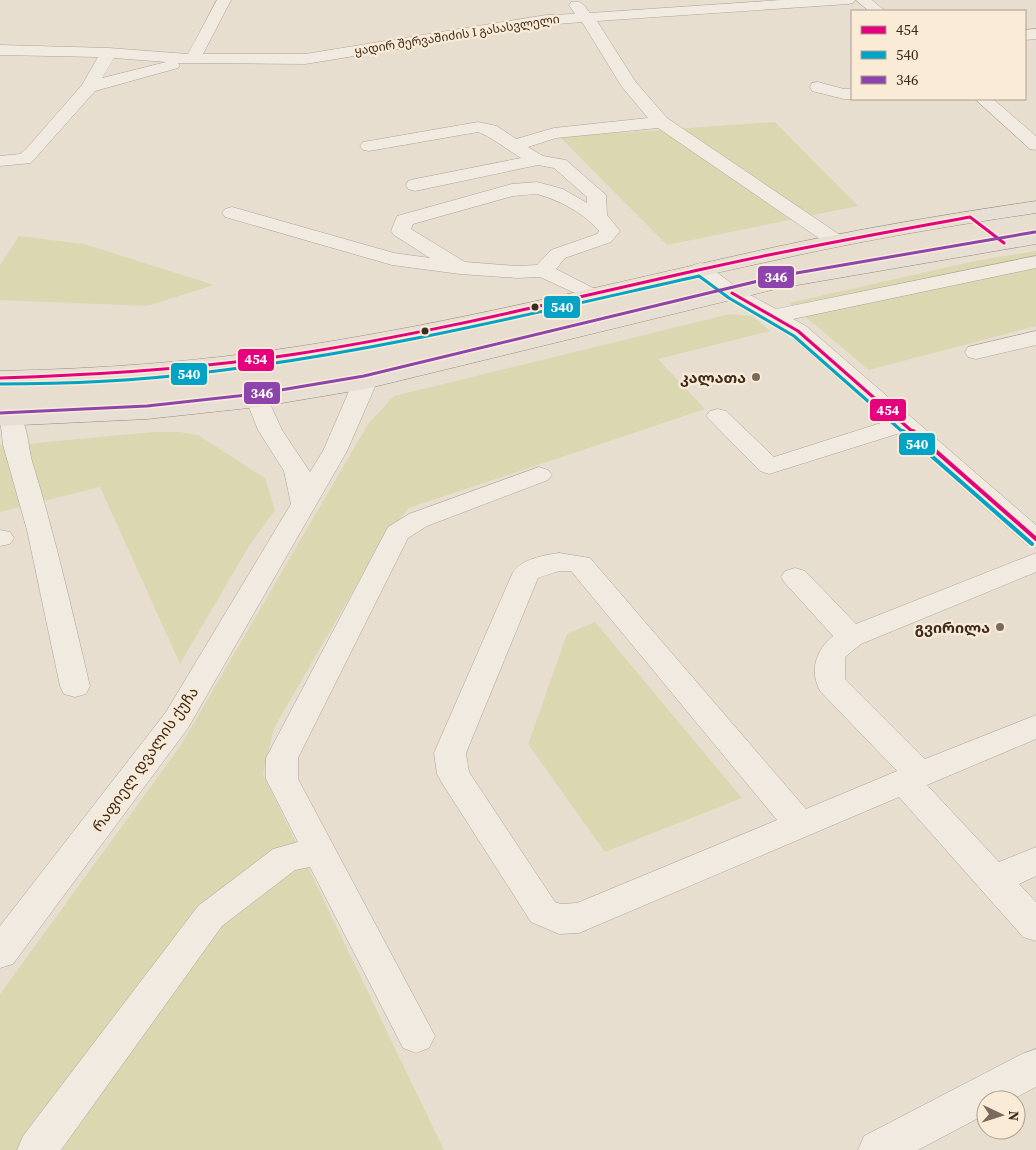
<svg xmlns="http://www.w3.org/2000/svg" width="1036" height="1150" font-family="'Source Serif 4','Noto Sans Georgian',serif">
	<rect width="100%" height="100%" fill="#e8ded0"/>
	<path fill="#dbd7b1" d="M775 122 858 206 667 245 560 137Z
		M19 236 84 244 214 285 147 306 0 300V265Z
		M1036 251V326L869 370 789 303 975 261Z
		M730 314 752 316 770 331 658 359 705 409 409 508 381 543 274 728 263 774 444 1150H0V994L181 745 368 424 394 396Z
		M153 432H179L198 435 265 478 275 510 249 546 180 664 100 487 0 512V445H15Z
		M595 622 742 798 605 852 528 744 567 634Z"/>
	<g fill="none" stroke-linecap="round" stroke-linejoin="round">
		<g stroke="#ada398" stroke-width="1">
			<path id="minor" d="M217 0H231L203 54H305L546 15 575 14 569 5 571 2C581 0 584 5 590 13L781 0H855L853 3 848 4 597 21 635 81 667 118 843 237 846 241 843 245 836 247 829 245 658 128 556 138 528 147 543 156 566 160 606 195 607 215 620 231 611 242 565 258 556 269 597 290 601 294 597 298 590 300 540 277 517 278 460 274 392 265 225 217 222 213 225 209 232 207 394 253 430 258 394 235 391 231 397 216 512 184 537 182 563 189 587 203V197L554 168 538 165 415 191 408 189 406 185 408 181 415 179 521 158C511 152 488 135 478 132L369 151 363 150 360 146 363 142 369 141 478 122 497 126 516 139 554 128 648 118 622 87 582 22 546 25 305 64 178 63 180 65 178 68 95 91 31 163 0 166V156L20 154 26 149 82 85 98 57 0 55V45L109 48 188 54ZM114 58 166 62 102 78ZM537 194C559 200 584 213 599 231L597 234 551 250 537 265 517 266 465 262 411 229 413 224 513 196Z
				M856 0H872L885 11H869Z
				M1036 29V39L1025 40V30Z
				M818 82 844 89H852L853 99H844L812 91 810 87 812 83Z
				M975 99H993L1036 136V150L1030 149Z
				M1036 256V268L793 319 806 326 1036 525V547L1027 545 900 433 769 474 760 471 706 416 710 411 718 409 726 411 774 457 887 421 790 336 725 297 693 273 690 269 693 265 700 263 707 265 739 289 776 309Z
				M1036 331V345L976 359 968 357 965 352 968 347Z
				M365 375 373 377 377 382 347 451 188 728 13 964 0 968V926L166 712 291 504 284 471 258 430 246 400 250 395 258 393 266 395 282 430 310 472 323 451 353 382 357 377Z
				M11 412 19 414C28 426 28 447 32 461 55 535 72 611 90 686L86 694 75 697 64 694 60 686 27 530 3 445 0 418 3 414Z
				M539 467 548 470 552 475 548 480 427 526 408 538 298 758V779L435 1036 429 1048 416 1053 403 1048 310 867 295 870 222 926 61 1150H17L23 1136 198 906 273 849 298 842 266 779V758L388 527 409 514Z
				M0 530 10 532 14 538 10 544 0 546Z
				M559 553 590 558 806 809 897 771 820 691C809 670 816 650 833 636L785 583 781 577 785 571 795 568 805 571 856 624 1036 553V572L861 644 845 657V679L925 759 1036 715V739L927 785 999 862 1036 847V876L1019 884 1036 902V941L1023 937 899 797 579 933 559 934 531 922 442 783 437 774 434 753 513 572C522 559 544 555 559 553ZM559 571H571L777 820 577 903 561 904 555 902 469 772 466 753 538 578Z
				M1036 1049V1087L1011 1100H986V1114L918 1150H858L864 1136 1022 1054Z"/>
		</g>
		<g stroke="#93897f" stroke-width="1">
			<path id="major" d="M1036 201V213C947 226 859 241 771 261 612 295 455 336 295 361 197 375 99 383 0 385V371C99 369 197 362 295 347 455 323 612 283 771 248 859 229 947 214 1036 201Z
				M1036 232V244L780 288 365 389 258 407 147 419 0 426V412L147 405 258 393 365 375 780 276Z"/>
		</g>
		<use href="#minor" fill="#f0eae1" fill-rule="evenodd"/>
		<use href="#major" fill="#e7dfd3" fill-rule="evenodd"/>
		<g stroke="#f9ebd5" stroke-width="6">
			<path id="bus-1-far1" d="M732 293 798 331 914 433
				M0 378C99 375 198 369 296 354 433 333 568 299 703 269 791 249 881 233 970 217L1004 243"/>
		</g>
		<g stroke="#f9ebd5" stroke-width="8">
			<path id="bus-1" d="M913 431 1036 539"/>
		</g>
		<g stroke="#f9ebd5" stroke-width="6">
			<path id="bus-2-far1" d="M0 384C67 384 133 381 200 373 368 354 534 313 699 276L729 298 794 336 904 433"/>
		</g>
		<g stroke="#f9ebd5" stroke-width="8">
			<path id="bus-2" d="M903 431 1032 544"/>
		</g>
		<g stroke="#f9ebd5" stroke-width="6">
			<path id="bus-3" d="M0 413 147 406 257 394 364 376 779 276 1035 232"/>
		</g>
		<use href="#bus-1-far1" stroke="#e5007d" stroke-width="3"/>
		<use href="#bus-1" stroke="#e5007d" stroke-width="4"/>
		<use href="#bus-2-far1" stroke="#03a3c5" stroke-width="3"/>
		<use href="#bus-2" stroke="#03a3c5" stroke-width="4"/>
		<use href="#bus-3" stroke="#8e44ad" stroke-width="3"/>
	</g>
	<g fill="#3e2a1e" stroke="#f9ebd5" stroke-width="2">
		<circle cx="535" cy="307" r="4.5"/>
		<circle cx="425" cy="331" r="4.5"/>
	</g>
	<g fill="#7a695c" stroke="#f9ebd5" stroke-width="2">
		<circle cx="756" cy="377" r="5"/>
		<circle cx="1000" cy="627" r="5"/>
	</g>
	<g text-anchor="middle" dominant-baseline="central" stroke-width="4.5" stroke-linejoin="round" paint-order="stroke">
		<g font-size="12" fill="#3e2a1e" stroke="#f9ebd5">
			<text transform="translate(457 35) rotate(-9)">ყადირ შერვაშიძის I გასასვლელი</text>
		</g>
		<g font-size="15" font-weight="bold" fill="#3e2a1e" stroke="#f9ebd5" text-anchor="end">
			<text x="746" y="377">კალათა</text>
			<text x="990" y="627">გვირილა</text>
		</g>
		<g font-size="15" fill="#3e2a1e" stroke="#f9ebd5">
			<text transform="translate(145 759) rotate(-55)">რაფიელ დვალის ქუჩა</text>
		</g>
	</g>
	<g stroke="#f9ebd5" stroke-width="2">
		<rect x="757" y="265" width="38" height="24" rx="5" fill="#8e44ad"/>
		<rect x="543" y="295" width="38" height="24" rx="5" fill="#03a3c5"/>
		<rect x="237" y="348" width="38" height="24" rx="5" fill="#e5007d"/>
		<rect x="170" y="362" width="38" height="24" rx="5" fill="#03a3c5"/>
		<rect x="243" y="381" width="38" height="24" rx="5" fill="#8e44ad"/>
		<rect x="869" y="398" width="38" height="24" rx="5" fill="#e5007d"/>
		<rect x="898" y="432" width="38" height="24" rx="5" fill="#03a3c5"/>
	</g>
	<g font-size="14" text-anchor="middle" font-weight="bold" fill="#fff">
		<text x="776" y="282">346</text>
		<text x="562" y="312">540</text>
		<text x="256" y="364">454</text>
		<text x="189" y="379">540</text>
		<text x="262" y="398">346</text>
		<text x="888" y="415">454</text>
		<text x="917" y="449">540</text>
	</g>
	<rect x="851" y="10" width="175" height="90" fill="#f9ebd5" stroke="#ae9e8c"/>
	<rect x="861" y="26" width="25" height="8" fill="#e5007d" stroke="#ae9e8c"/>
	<text x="896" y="35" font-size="15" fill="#3e2a1e">454</text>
	<rect x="861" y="51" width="25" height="8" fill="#03a3c5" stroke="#ae9e8c"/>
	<text x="896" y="60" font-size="15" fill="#3e2a1e">540</text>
	<rect x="861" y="76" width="25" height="8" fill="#8e44ad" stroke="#ae9e8c"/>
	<text x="896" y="85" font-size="15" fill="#3e2a1e">346</text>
	<g transform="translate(1001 1115) rotate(94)"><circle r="24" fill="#f9ebd5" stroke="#ae9e8c"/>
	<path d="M0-4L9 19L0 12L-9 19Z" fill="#7a695c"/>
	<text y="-8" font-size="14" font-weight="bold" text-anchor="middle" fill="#3e2a1e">N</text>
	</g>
</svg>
